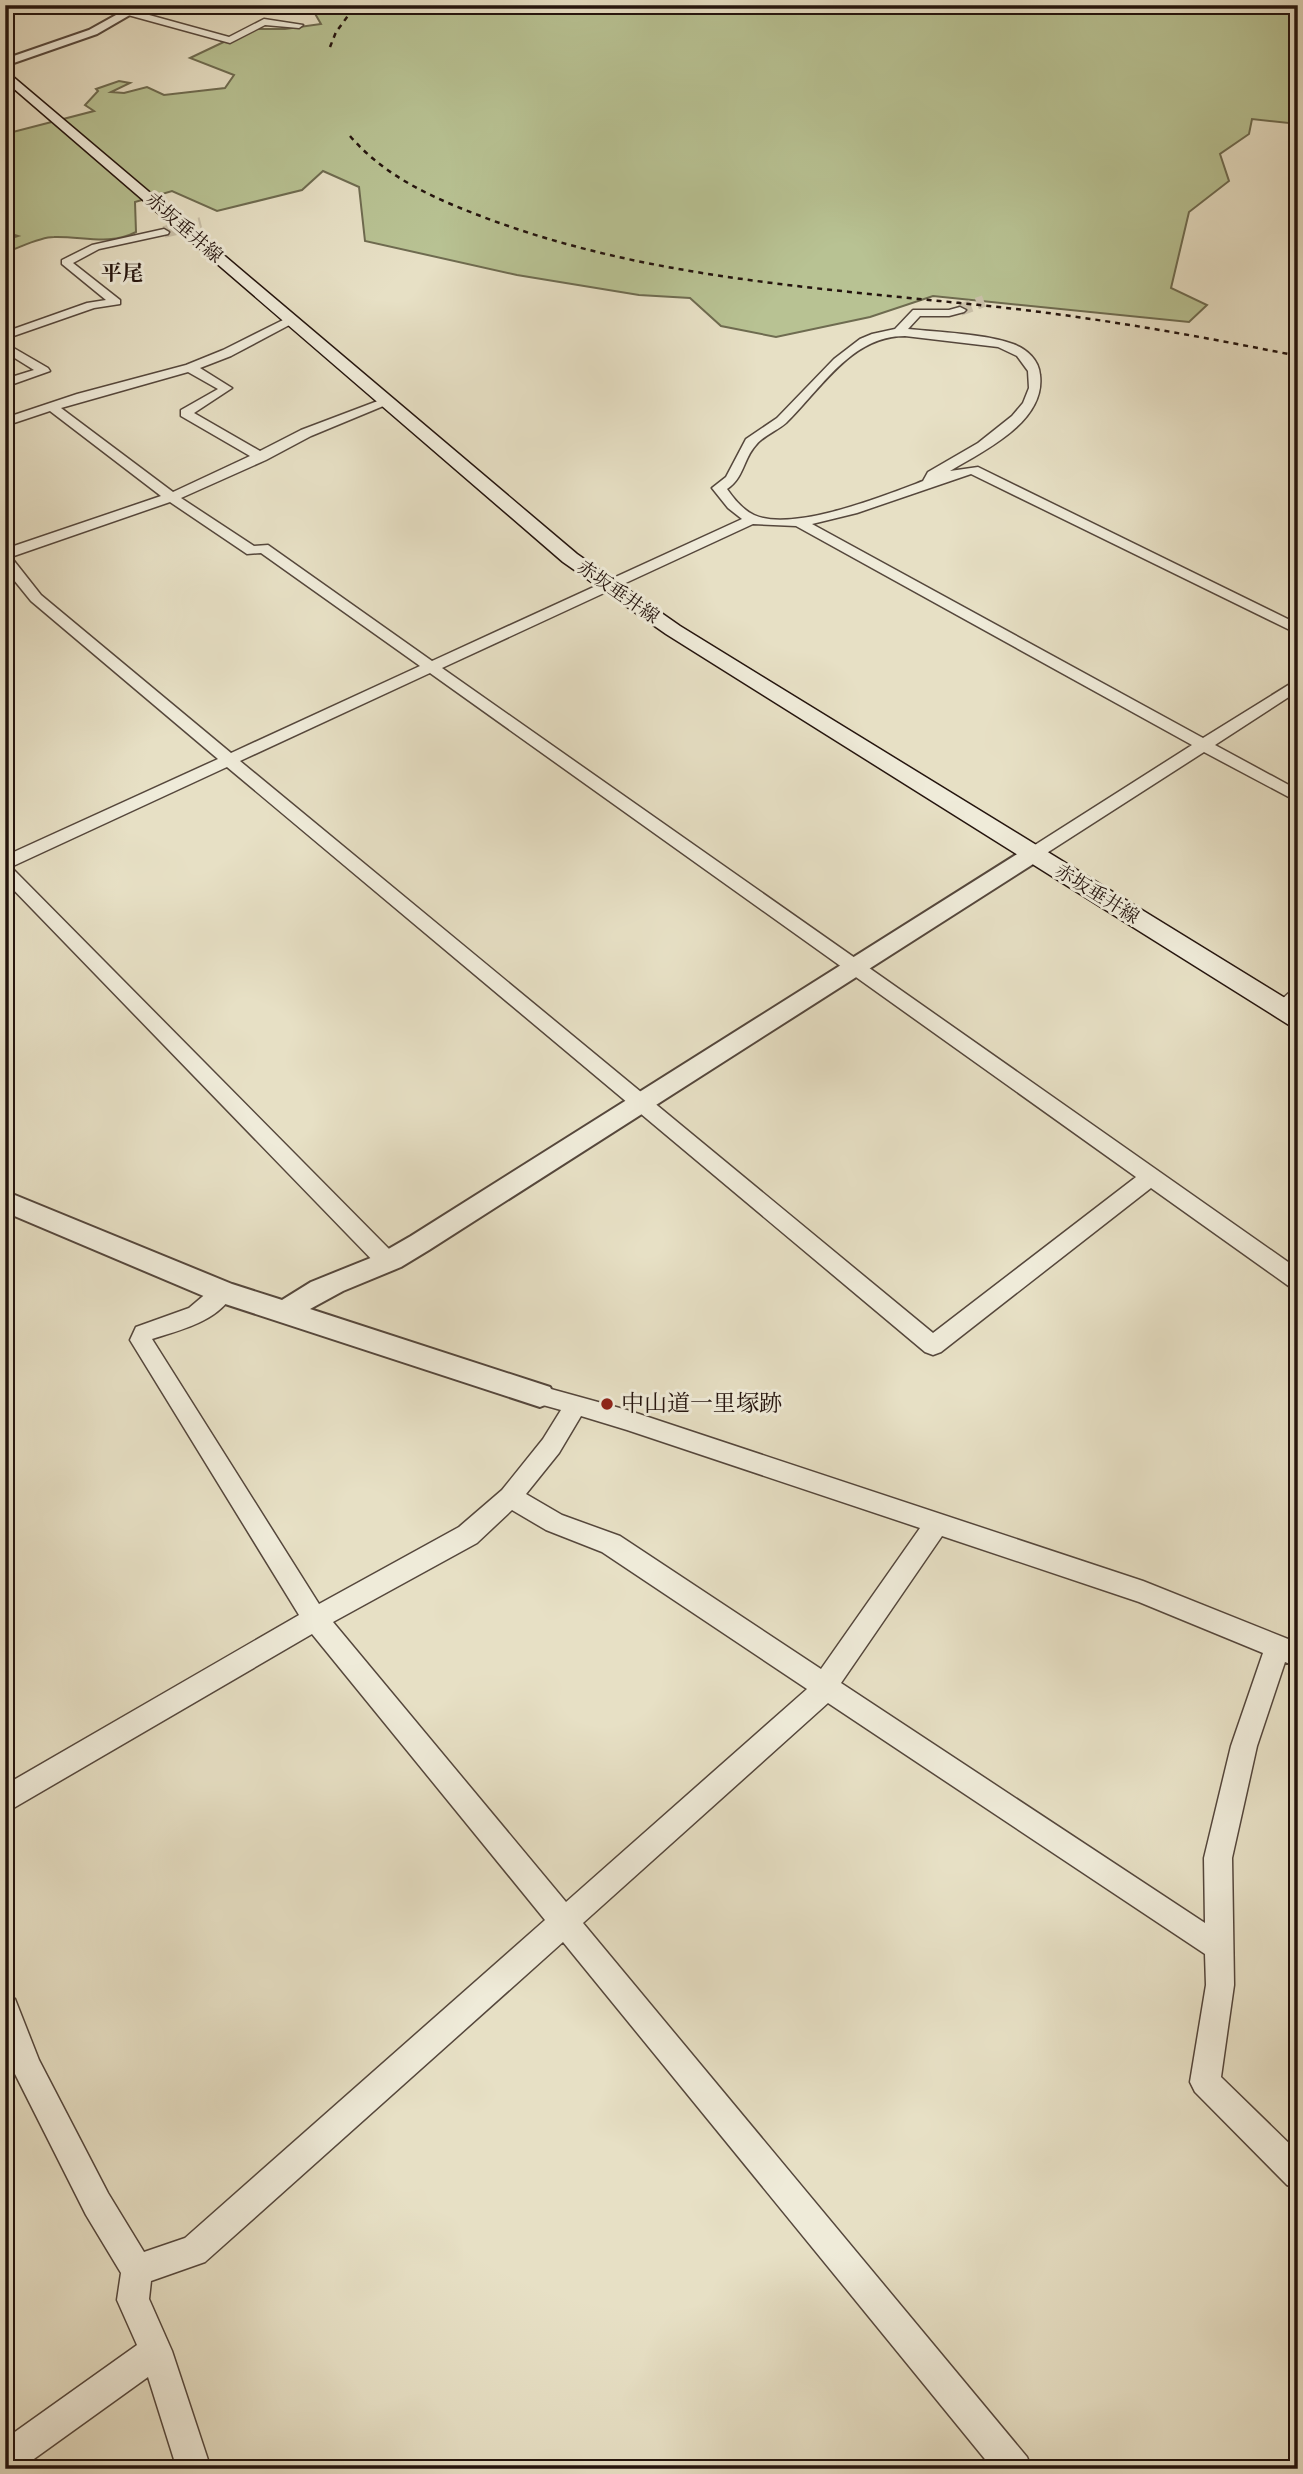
<svg xmlns="http://www.w3.org/2000/svg" width="1303" height="2474" font-family="'Libre Bodoni','Noto Serif JP',serif">
	<rect width="100%" height="100%" fill="#e7e0c5"/>
	<filter id="stains"><feTurbulence type="fractalNoise" baseFrequency=".00286" numOctaves="4"/><feColorMatrix values="0 0 0 0 .2 0 0 0 0 .09 0 0 0 0 .02 0 0 0 .5 -.17"/></filter>
	<radialGradient id="worn" r=".72"><stop offset=".6" stop-color="#630" stop-opacity="0"/><stop offset="1" stop-color="#630" stop-opacity=".3"/></radialGradient>
	<path fill="#b8c293" stroke="#6e6b50" stroke-width="2" d="M310 5H960L962 8 968 5H1298V124L1252 119 1249 134 1220 154 1229 181 1189 212 1171 288 1207 305 1189 322 933 296 870 317 776 337 721 326 690 298 639 295 517 275 365 241 359 187 323 171 302 190 217 211 172 191 135 202 136 232C110 246 82 236 54 237 41 237 25 245 12 250L5 246V240L18 236 5 232V134L94 111 85 105 98 91 96 89 119 81 130 83 111 92 124 93 147 87 164 95 225 88 234 75 190 58 251 29H285L321 24Z"/>
	<g fill="none" stroke-linecap="round" stroke-linejoin="round">
		<path stroke="#cac1aa" stroke-width="12" stroke-dasharray="12 6" stroke-linecap="butt" d="M164 232 201 223
			M960 310 984 301"/>
		<g stroke="#55473c" stroke-width="3">
			<path id="minor" d="M131 10 229 37 264 19 303 25 299 28 265 25 230 43 128 15Z
				M164 229 169 232 168 234 99 249 73 263 120 300V304L94 308 5 339V332L87 303 106 300 62 264V260L92 245Z
				M960 307 966 310 964 312 949 316H920L908 329C938 332 986 334 1013 344 1027 349 1039 360 1040 375 1046 422 983 451 950 471L978 467 1298 624V634L971 474 857 513 812 524 1203 738 1298 679V691L1215 745 1298 790V802L1204 752 1039 858H1027L1024 854 1027 850 1192 745 796 526 753 524 442 668 1298 1269V1289L1290 1287 1151 1188 941 1352 933 1355 925 1352 227 767 11 867 396 1256 399 1262 396 1268 388 1270 380 1268 5 881V856L218 759 31 601 5 569V549L161 496 50 411 5 426V418L77 394 186 365 223 350 287 318H295V322L231 356 200 368 232 388 194 413 260 451 301 430 383 399H391L393 402 311 436 266 460 181 498 254 546 268 545 432 661 742 519 728 508 712 488 726 477 746 439 777 418 834 359 860 339 872 334 895 329 913 310H949ZM905 336 998 347 1017 356 1028 371 1029 388 1023 403 1012 416 978 443 928 472 923 481C886 495 792 533 754 515 743 510 734 499 727 489 744 478 743 459 756 445 764 435 777 431 786 423 821 389 851 336 905 336ZM188 372 218 389 181 410V416L250 456 173 492 61 408ZM170 502 247 554 261 553 420 666 231 753 41 595 11 557ZM430 673 1136 1177 933 1333 240 761Z
				M5 343 48 368 50 371 5 387V379L34 370 5 352Z
				M1298 989V1005L1288 1013H1274L1272 1008 1291 991Z
				M223 1283 231 1286 234 1292C219 1321 181 1330 152 1339L319 1604 459 1527 502 1490 543 1439 561 1410 532 1402 529 1395 532 1388 540 1386 627 1410 1143 1581 1298 1643V1667L1285 1662 1257 1746 1232 1858 1234 1985 1221 2077 1298 2152V2189L1287 2185 1195 2092 1190 2082 1206 1985 1205 1954 828 1703 583 1923 1027 2457 1032 2469H993L563 1942 205 2262 151 2281 149 2299 172 2351 211 2469H177L148 2377 20 2469H5V2439L137 2345 117 2300 121 2273 86 2215 12 2068 5 2049V1995L15 1999 39 2060 108 2193 144 2252 185 2238 545 1920 312 1634 5 1813V1785L299 1615 130 1340 136 1327 189 1308 215 1286ZM581 1416 627 1430 920 1528 821 1669 620 1536 562 1515 526 1494 559 1453ZM512 1510 546 1530 602 1552 807 1689 566 1902 333 1622 477 1543ZM942 1536 1139 1602 1263 1653 1231 1746 1204 1858 1205 1923 841 1683Z"/>
		</g>
		<g stroke="#55473c" stroke-width="4">
			<path id="tertiary" d="M134 5H147L97 34 5 66V59L89 30Z
				M1033 847 1041 849 1044 854 1041 859 429 1250 401 1267 343 1291 310 1309 550 1387 554 1395 550 1403 540 1407 213 1300 5 1212V1191L232 1284 282 1300 311 1282 378 1255 411 1236 1025 849Z"/>
		</g>
		<g stroke="#24140e" stroke-width="3">
			<path id="secondary" d="M5 70 577 554 680 626 1298 1006V1027L1289 1025 666 634 563 562 5 81Z"/>
		</g>
		<use href="#minor" fill="#efebd9" fill-rule="evenodd"/>
		<use href="#tertiary" fill="#efebd9" fill-rule="evenodd"/>
		<use href="#secondary" fill="#efebd9" fill-rule="evenodd"/>
		<path stroke="#24140e" stroke-width="2.5" stroke-dasharray="5 5" stroke-linecap="butt" d="M330 47 336 32 356 5
			M350 136C388 180 440 201 494 221 662 282 840 289 1016 309 1110 320 1204 337 1298 356"/>
	</g>
	<circle fill="#8f2418" stroke="#efebd9" stroke-width="2.5" cx="607" cy="1404" r="7"/>
	<g text-anchor="middle" dominant-baseline="central" stroke-width="6" stroke-linejoin="round" paint-order="stroke">
		<g font-size="19" fill="#24140e" stroke="#efebd9">
			<text transform="translate(184 228) rotate(41)">赤坂垂井線</text>
			<text transform="translate(618 592) rotate(35)">赤坂垂井線</text>
			<text transform="translate(1097 894) rotate(32)">赤坂垂井線</text>
		</g>
		<g font-size="21" font-weight="bold" fill="#24140e" stroke="#efebd9">
			<text x="122" y="274">平尾</text>
		</g>
		<g font-size="23" fill="#24140e" stroke="#efebd9" text-anchor="start">
			<text x="621" y="1404">中山道一里塚跡</text>
		</g>
	</g>
	<rect width="1303" height="2474" fill="none" stroke="#e7e0c5" stroke-width="28"/>
	<rect x="7" y="7" width="1289" height="2460" fill="none" stroke="#24140e" stroke-width="3.5"/>
	<rect x="14" y="14" width="1275" height="2446" fill="none" stroke="#24140e" stroke-width="2"/>
	<rect width="100%" height="100%" filter="url(#stains)"/>
	<rect width="100%" height="100%" fill="url(#worn)"/>
</svg>
